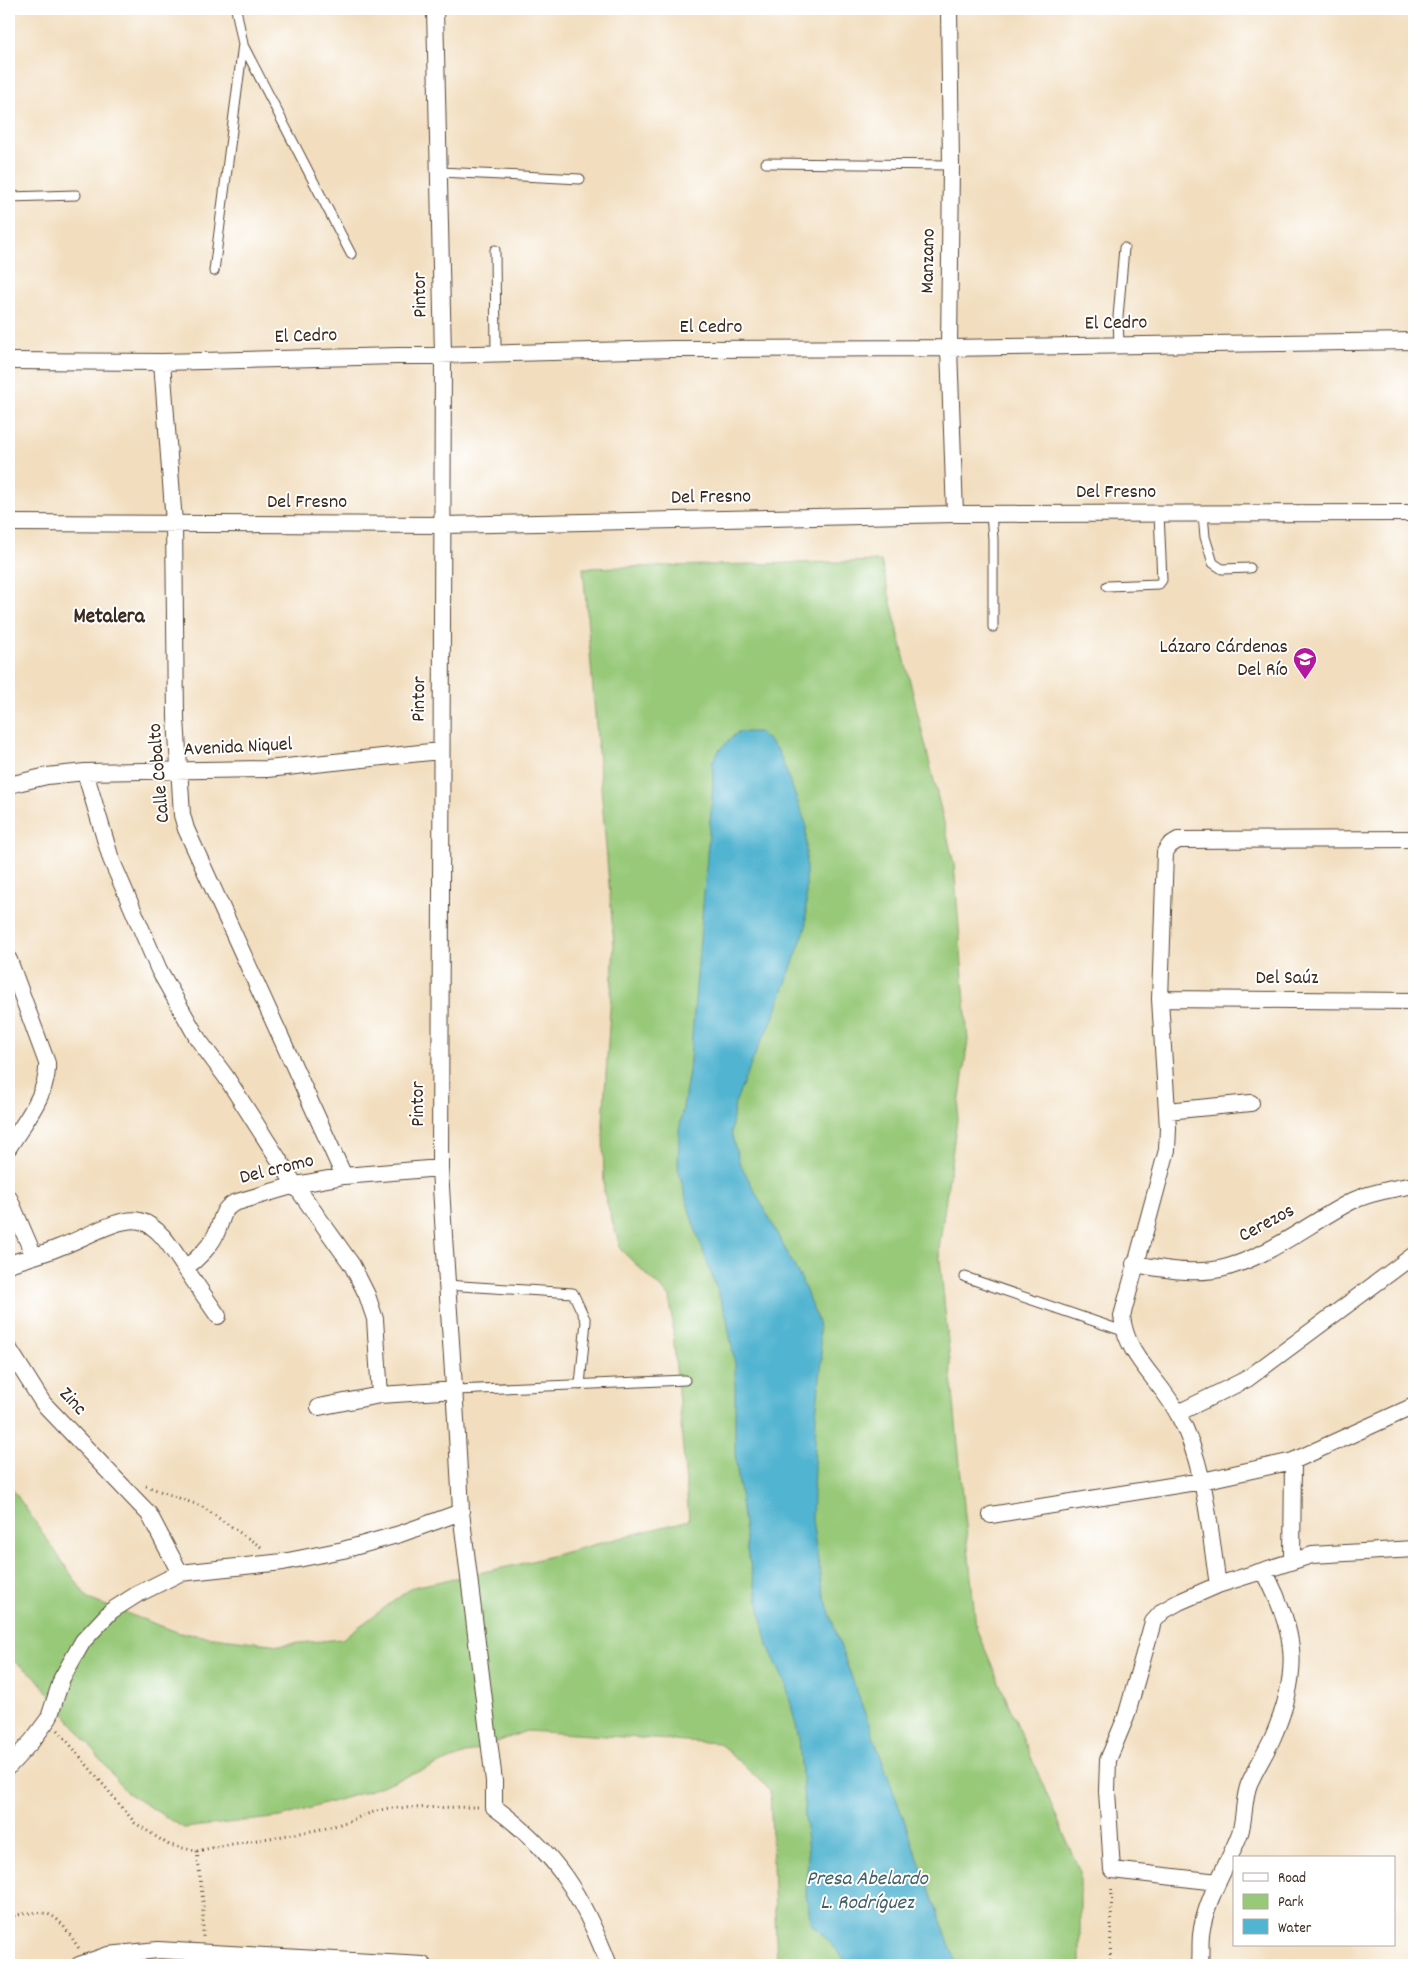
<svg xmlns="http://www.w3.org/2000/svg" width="1423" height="1974" font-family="Dekko,sans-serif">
	<rect width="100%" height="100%" fill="#fff"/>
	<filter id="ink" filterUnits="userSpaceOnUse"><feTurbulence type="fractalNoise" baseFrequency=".02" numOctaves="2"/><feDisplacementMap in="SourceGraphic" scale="10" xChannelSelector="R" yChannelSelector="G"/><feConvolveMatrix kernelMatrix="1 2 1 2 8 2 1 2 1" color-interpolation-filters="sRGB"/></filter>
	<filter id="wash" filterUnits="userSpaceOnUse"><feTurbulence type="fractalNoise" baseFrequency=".0096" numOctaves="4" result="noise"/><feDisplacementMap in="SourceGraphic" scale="20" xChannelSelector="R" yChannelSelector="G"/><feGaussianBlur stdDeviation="1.12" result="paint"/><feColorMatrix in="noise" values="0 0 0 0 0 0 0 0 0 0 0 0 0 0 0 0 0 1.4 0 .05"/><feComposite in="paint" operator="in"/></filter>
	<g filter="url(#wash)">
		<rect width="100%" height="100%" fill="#f2debf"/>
		<path fill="#98c979" stroke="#6a7a4c" d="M881 561 954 864 968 1040 939 1249 976 1628 1080 1872V1965H777L770 1790 719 1743 526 1731 368 1791 281 1817 184 1828 127 1793 34 1675 9 1658V1484L88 1599 180 1633 279 1645 342 1639 413 1587 516 1565 689 1520 670 1297 621 1250 604 1193 603 1123 614 945 583 568Z"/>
		<path fill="#51b4d0" stroke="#466f77" d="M738 732H759L778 750 806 824V927L771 1024 759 1045 735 1103 731 1132 739 1161 802 1281 818 1322 822 1359 816 1415 812 1520 822 1588 841 1648 957 1965H850L811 1922 806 1895 808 1857 799 1738 786 1685 768 1646 747 1550 735 1454V1364L726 1315 692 1220 678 1169 679 1131 689 1071 713 785 712 762 720 749Z"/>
	</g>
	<g filter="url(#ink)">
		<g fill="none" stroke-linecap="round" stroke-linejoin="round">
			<g stroke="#564536" stroke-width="11">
				<path id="service" d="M243 45 351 254
					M766 163 951 165
					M440 172 580 179
					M9 197 76 195
					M495 250 496 353
					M214 271 243 44 236 9
					M1119 345 1118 317 1124 248
					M991 514 993 539V627
					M1203 514 1205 537 1213 563 1222 569 1250 568
					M1107 586 1159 584 1162 580 1159 514
					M965 1277 1123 1331
					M446 1285 573 1293 586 1321 580 1385
					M456 1390 685 1380"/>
			</g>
			<g stroke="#564536" stroke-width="18">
				<path id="minor" d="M949 9 951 165 949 348 955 514
					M9 361 162 362 673 349 949 348 1414 341
					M162 362 174 523 176 718 182 815 186 829 344 1176
					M9 523 443 525 955 514 1414 513
					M85 772 111 859 159 970 198 1039 226 1077 295 1185 352 1265 367 1295 375 1319 380 1395 456 1390
					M9 785 47 776 85 772 267 769 440 751
					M9 960 47 1063C49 1093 24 1122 9 1147
					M1160 999 1414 1001
					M1167 1111 1251 1103
					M9 1198 34 1256
					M9 1264C26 1258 44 1254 60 1247 81 1240 119 1216 140 1221 160 1226 174 1252 185 1268 198 1259 213 1244 218 1229 223 1217 222 1210 234 1203L295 1185 344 1176 440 1168
					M1134 1264C1165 1269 1197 1276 1228 1267 1273 1254 1311 1222 1352 1201 1372 1192 1393 1189 1414 1185
					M185 1268 218 1316
					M9 1349 43 1403 149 1514 180 1573
					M319 1407 380 1395
					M1178 1413 1247 1379 1414 1255
					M461 1512 494 1781V1807C556 1852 582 1895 609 1965
					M991 1515 1202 1481 1293 1461 1414 1406
					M1292 1560 1293 1461
					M1218 1585C1209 1528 1206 1465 1178 1414 1160 1379 1126 1357 1122 1316L1167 1150 1168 1128 1160 999 1165 852 1170 845 1178 840 1414 839
					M9 1766 32 1741 49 1718 62 1678 83 1641 111 1611 136 1595 180 1573 283 1562 343 1550 400 1534 461 1512C456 1397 446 1282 440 1168L443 354 435 9
					M1218 1882 1112 1870 1107 1791 1108 1760 1126 1717 1153 1622 1163 1611 1179 1602 1218 1585 1312 1555 1414 1549
					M79 1965 108 1955 158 1950 423 1965
					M1200 1965C1201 1955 1200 1945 1201 1935 1205 1899 1228 1866 1240 1833 1245 1817 1243 1800 1249 1784 1256 1768 1266 1753 1273 1737 1301 1672 1297 1633 1264 1571"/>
			</g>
			<path stroke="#564536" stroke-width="3" stroke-dasharray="1 4" stroke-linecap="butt" d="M146 1486 201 1506 261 1547
				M58 1730 135 1823 169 1845 197 1851 203 1902V1937
				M197 1851C241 1841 286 1837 330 1827 350 1822 368 1812 389 1808L478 1807
				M9 1917C53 1906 57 1915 80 1950
				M1110 1965 1112 1885"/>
			<use href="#service" stroke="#fff" stroke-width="9"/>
			<use href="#minor" stroke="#fff" stroke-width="16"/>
		</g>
	</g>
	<defs>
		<g id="school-pin" transform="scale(1.25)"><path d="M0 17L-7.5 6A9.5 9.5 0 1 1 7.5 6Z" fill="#b5179e" stroke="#fff"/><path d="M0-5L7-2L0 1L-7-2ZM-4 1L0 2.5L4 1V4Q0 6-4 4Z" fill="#fff"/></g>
	</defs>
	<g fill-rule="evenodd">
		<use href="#school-pin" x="1305" y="659"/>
	</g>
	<g text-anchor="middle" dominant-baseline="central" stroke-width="4" stroke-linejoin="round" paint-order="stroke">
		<g font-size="20" fill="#3b2a1e" stroke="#fff">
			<text transform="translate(929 261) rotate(-89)">Manzano</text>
			<text transform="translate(421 295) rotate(-91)">Pintor</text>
			<text transform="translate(1116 324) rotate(-1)">El Cedro</text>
			<text x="711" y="328">El Cedro</text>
			<text transform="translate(306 337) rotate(-2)">El Cedro</text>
			<text x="1116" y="493">Del Fresno</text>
			<text transform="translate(711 498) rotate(-1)">Del Fresno</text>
			<text x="307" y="503">Del Fresno</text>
			<text transform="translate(420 699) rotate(-89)">Pintor</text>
			<text transform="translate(238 748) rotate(-3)">Avenida Niquel</text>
			<text transform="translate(160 773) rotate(-95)">Calle Cobalto</text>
			<text x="1287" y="979">Del Saúz</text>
			<text transform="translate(419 1104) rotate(-90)">Pintor</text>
			<text transform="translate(277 1170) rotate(-14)">Del cromo</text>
			<text transform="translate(1267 1224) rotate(-28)">Cerezos</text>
			<text transform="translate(72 1402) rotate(47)">Zinc</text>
		</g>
		<g font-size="20" fill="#3b2a1e" stroke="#fff" text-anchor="end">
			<text x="1288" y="648">Lázaro Cárdenas<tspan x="1288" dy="23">Del Río</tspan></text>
		</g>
		<g font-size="21" font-weight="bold" fill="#3b2a1e" stroke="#fff">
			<text x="109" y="618">Metalera</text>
		</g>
		<g font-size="21" font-style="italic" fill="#446165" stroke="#fff">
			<text x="867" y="1880">Presa Abelardo<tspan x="867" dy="24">L. Rodríguez</tspan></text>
		</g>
	</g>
	<rect width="1423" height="1974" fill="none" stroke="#fff" stroke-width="30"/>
	<rect x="1233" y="1856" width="162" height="90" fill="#ffffff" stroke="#b1aaa5"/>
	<rect x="1243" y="1873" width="25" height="8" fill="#ffffff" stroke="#b1aaa5"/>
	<text x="1278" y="1882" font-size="15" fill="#3b2a1e">Road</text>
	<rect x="1243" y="1894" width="25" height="15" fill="#98c979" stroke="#b1aaa5"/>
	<text x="1278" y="1906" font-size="15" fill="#3b2a1e">Park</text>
	<rect x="1243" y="1919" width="25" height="15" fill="#51b4d0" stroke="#b1aaa5"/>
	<text x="1278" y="1932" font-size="15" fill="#3b2a1e">Water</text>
</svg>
